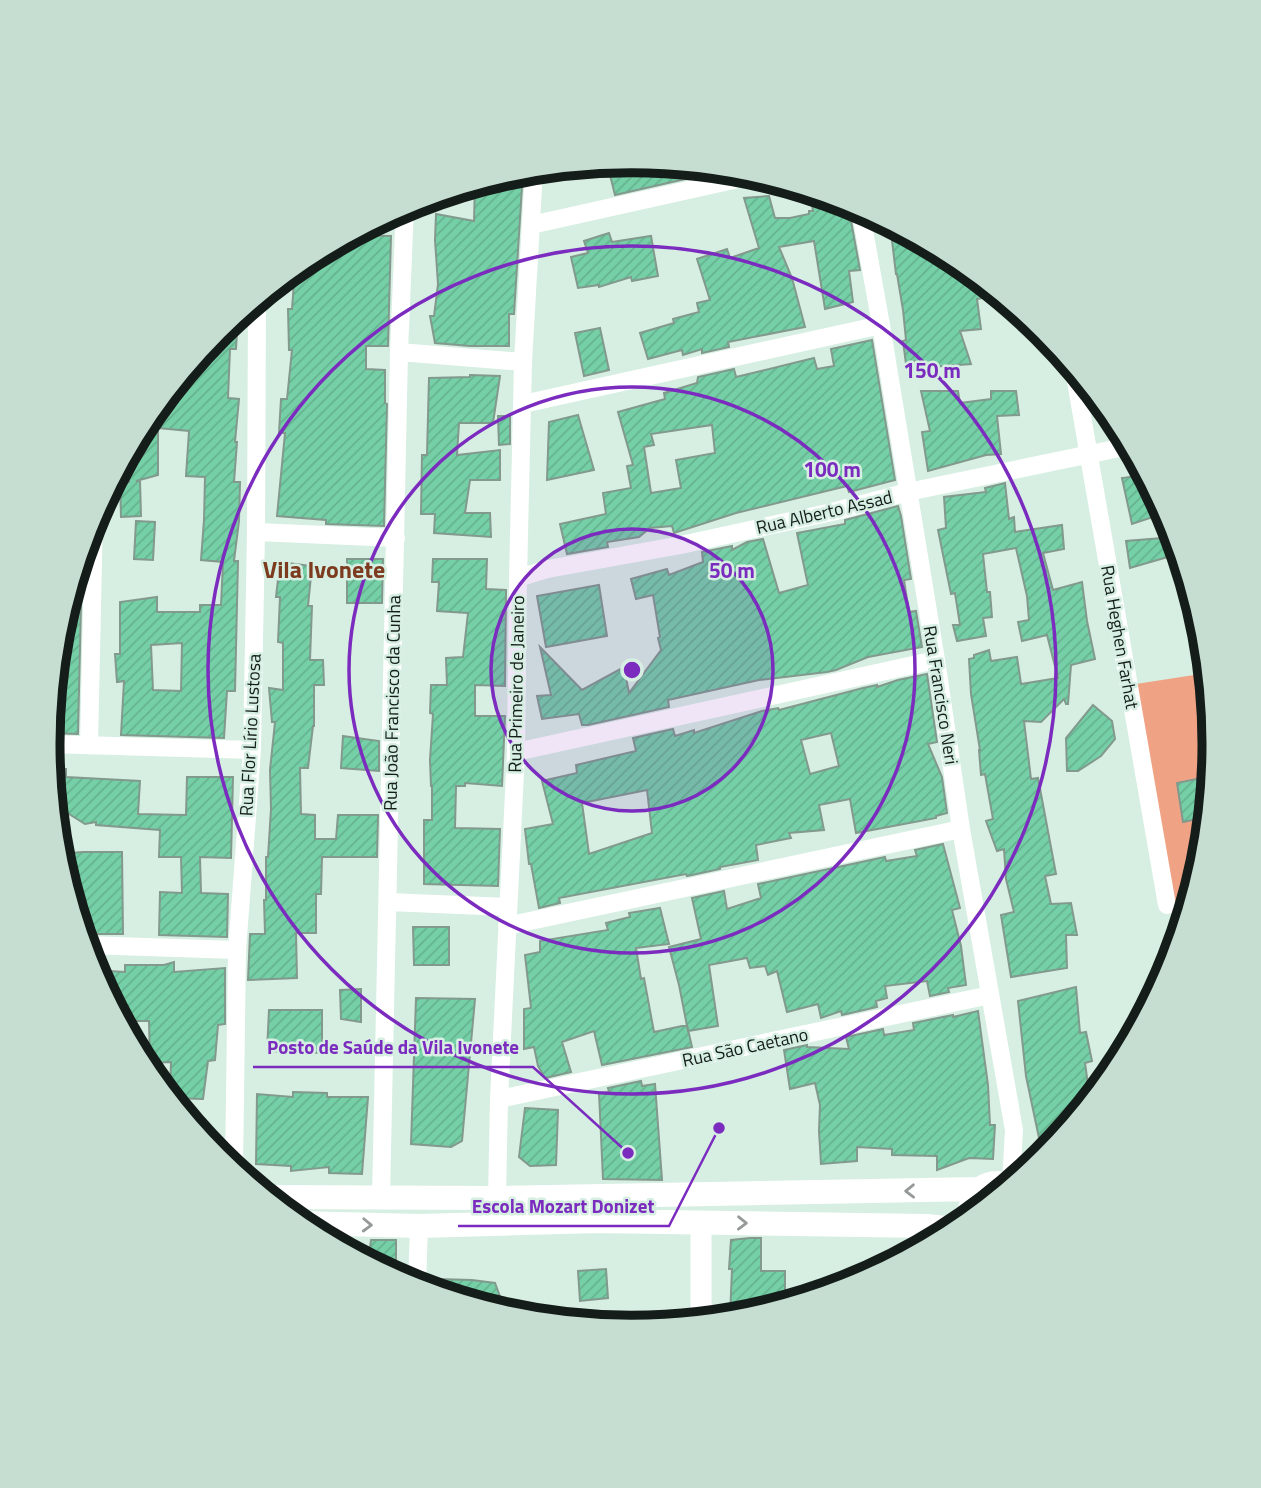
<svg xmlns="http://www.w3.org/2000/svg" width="1261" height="1488" font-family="'Titillium Web',sans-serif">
	<defs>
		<pattern id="building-hatch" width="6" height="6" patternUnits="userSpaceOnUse" patternTransform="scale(1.75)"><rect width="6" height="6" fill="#76d0a7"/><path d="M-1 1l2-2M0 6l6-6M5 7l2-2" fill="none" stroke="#65b28f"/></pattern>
	</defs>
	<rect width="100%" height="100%" fill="#d6efe2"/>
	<path fill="#f0a284" d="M1207 673 1214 744 1202 858 1189 904 1173 907 1136 684Z"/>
	<path fill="url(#building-hatch)" stroke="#82998d" stroke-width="2" fill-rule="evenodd" d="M631 161 669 165 725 170 615 195 607 163Z
		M523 171 514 314H509V346H470L435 343 430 316H434L438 284 435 240 436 214 474 221 475 185Z
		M810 192 849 204V210L860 270 849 271 853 302 825 309 814 241 779 247 792 278 805 327 728 342 729 347 702 353V349L683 355 682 350 648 359 640 333 674 323 673 319 699 312 697 303 710 300 697 259 727 249 730 258 759 248 744 198 769 196 775 218H790L809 214V211H813Z
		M890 224 955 259 999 295 977 299 981 329 960 331 971 364 916 368 915 361 906 364 903 341 906 340 903 310 897 274H896Z
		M609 233 612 242 651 236 658 276 632 281 631 277 599 287V285L578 288 571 257 588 253 584 241Z
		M351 235 391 236 388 346H366V369L385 370V403L387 404 384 526 326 524V520L277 516 285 433H279L281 399H287L292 350H289L288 309H292L295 269 307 259Z
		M238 315 236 349H230L228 398 239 399 235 442H237L234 482H240L239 521 234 561H238L235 691H227L224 738 121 735 124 681 117 682 115 654H120V602L157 597V612H200V605H221L223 562 201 560 204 520 205 477 186 476 189 431 158 428V475L136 481H140L141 516 121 517 120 482H129V451L146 420 218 331ZM182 643 181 691 153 690 151 645Z
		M600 328 609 370 584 376 575 333Z
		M872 340 895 480 849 492 847 486 736 513 674 533 672 526 650 528 639 537 607 542 608 547 567 554 560 524 606 514 603 493 631 488 627 466 633 465 618 412 665 399 664 393 697 383 698 377 734 369 736 377 814 358 817 369 834 366 831 349ZM712 425 715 453 676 460 681 488 651 493 644 447 654 445 651 434Z
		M470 375 500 376 493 423H459L457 455 500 450V480H470L465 513H490L491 537 434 533 435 514H421L422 455H427L429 378 470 377Z
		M921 391H958L960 403 991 399V391H1016L1019 415 997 416 1001 454 986 455 928 471 922 432 930 431Z
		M578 415 594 470 547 480 549 422Z
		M498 416H510V444L499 445Z
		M1145 475 1165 513 1132 524 1122 478Z
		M1005 483 1009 519 1014 517 1015 532 1062 525 1064 549 1043 553 1053 590 1082 582 1087 621 1095 659 1071 665 1068 704H1066L1064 699 1041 722 1024 721 1031 779 1038 778 1056 874 1045 876 1051 904 1071 903 1077 935H1066L1067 968 1011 977 1001 915 1014 912 1006 879 1004 849 997 851 986 821 993 819 985 774 981 775 979 750H980L971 694 969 659 974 658V655L989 650 991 661 1017 657 1021 684 1058 678 1047 635 1022 641 1018 622 1029 620 1027 596 1016 548 983 554 987 592H990L992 617 983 618 986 636 957 641 953 625H960L955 593 951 594 938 530 946 528 944 497 986 492 985 488Z
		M898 506 901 516 911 579 904 580 909 612 916 611 922 647 868 657 836 670 827 672 759 680 668 700 669 707 588 725H582L579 714 542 719 537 696 551 695 540 647 582 690 624 667 629 693 661 650 658 638 660 637 653 595 636 599 631 579 667 569 669 575 703 562 702 552 732 546V550L747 542 763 539 779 593 808 585 797 533 845 524V520Z
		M136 521 155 522 153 560 134 559Z
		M1174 537 1178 554 1130 568 1126 541Z
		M347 559H383L382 603H347Z
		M433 559H487L486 589 506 590 505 686 475 685V716H505L502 786 465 783V786H456L455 828 500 829 498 886 424 884V820H432V786H431L430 760 433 714 430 713 431 685H447L446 658 463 657 468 613 437 611 439 582H432Z
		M79 562H82L78 734 48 733 59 630Z
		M280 562 312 566 308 606H312L310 660H323L324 685H314V726H313L308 768H300L301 814 315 815V839H336L338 815H378L377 857H322L321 894H316V933H296L297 978 248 980 250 934H265L264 900H266V857H268L271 809 270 770 275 722H272L269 688 283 690V643L278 642 280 597H276Z
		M599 585 607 636 546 647 537 596Z
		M927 674 937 742 928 744 942 777 947 813 936 816V818L856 833 850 799 819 805 824 830 789 833 791 838 756 845 758 860 720 867V869L687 876 686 874 559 898 560 903 539 908 531 864H529L525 829 553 824 542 781 577 773 576 765 636 751 633 738 673 729 675 736 694 730V733L762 711 778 708 779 710 863 688 877 685V687L898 680ZM831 733 839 766 810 774 801 740ZM647 790 652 833 589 854 582 803Z
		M1093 705 1112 721 1115 739 1101 756 1078 771H1067L1066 738Z
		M343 736 379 741V771L341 768Z
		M50 769H66V777L140 781 138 814 186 815 187 777H233L231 858 200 857 201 893 228 894 227 937 159 935 160 892 182 893 181 857H159L160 830 96 825V822L85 824 53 804Z
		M1211 776 1207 817 1183 822 1177 783Z
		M943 844 960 908 952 910 961 946 966 985 948 988 949 992 930 996 927 981 885 986 887 998 876 1001 877 1007 842 1015 841 1011 821 1018 818 1004 787 1012 777 971 768 975 765 966 750 968 747 958 709 965 718 1026 688 1031 679 985 669 947 701 939 692 898 724 891 727 909 761 898 758 884 885 857 886 861 917 856 915 850Z
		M83 852H122L123 934H82L58 854Z
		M660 908 669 944 636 948 641 979 644 978 654 1032 687 1025 692 1047 602 1065 594 1031 562 1042 571 1072 545 1078 538 1066 534 1047 524 1049V1009L531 1008 525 955 540 952V941L608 930 606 923 630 917 629 913Z
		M413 927H449V965H414Z
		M174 962V972L225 968V1024L218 1025 215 1060 208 1061 203 1099 170 1098 171 1062 150 1063 149 1021H120L93 970 125 972V965H164Z
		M1076 987 1080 1033 1086 1032 1092 1061 1085 1063 1090 1099 1088 1101 1077 1100 1078 1114 1043 1157 1026 1076 1018 1001Z
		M361 989V1022L341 1019 340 990Z
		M416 998 475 999 462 1141 451 1147 411 1144Z
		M269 1010H322V1053L267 1051Z
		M978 1011 988 1085 990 1125H995L993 1159 969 1158 937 1170V1156L892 1155V1149L857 1147V1161L821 1164 819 1131 820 1105 815 1083 790 1089 784 1050 807 1045V1047L849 1049 846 1037 883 1029 884 1035 914 1030 913 1023 953 1015V1017Z
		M641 1081 642 1086 655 1084 662 1180 603 1179 599 1093 609 1092 608 1088Z
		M293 1092 327 1093V1097H368L362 1174 329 1173V1167L291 1171V1166L256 1164 257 1094 293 1097Z
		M525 1108 558 1110 556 1165 530 1166 519 1157Z
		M750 1238H761V1271H785V1302H755V1313L744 1316 730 1317 732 1269H729L731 1240Z
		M371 1240H396V1261L383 1260V1270L368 1262Z
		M606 1269 608 1298 580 1301 578 1271Z
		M438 1279 472 1280 495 1283 506 1313 437 1292Z"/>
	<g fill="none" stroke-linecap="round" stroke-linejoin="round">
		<path stroke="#fff" stroke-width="18" d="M860 208 881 325 936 660 961 829 1014 1130 1011 1183
			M531 225 756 175
			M399 352 523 362
			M1074 370 1167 905
			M523 404 881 325
			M256 532 396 538
			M518 578 548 569 681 545 832 512 908 492 1129 446
			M47 744 252 750
			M89 745 94 516
			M516 752 936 660
			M388 902 508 907
			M507 926 961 829
			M85 945 237 950
			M499 1099 990 995
			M234 1169 237 950 252 750 256 532 257 300
			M381 1198 399 352 405 207
			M497 1198 499 1099 516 752 518 578 523 362 534 170
			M417 1286 419 1226"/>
		<path stroke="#fff" stroke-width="21" d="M701 1320V1222"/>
		<path stroke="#fff" stroke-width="24" d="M267 1197 497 1198 978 1189
			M970 1216C968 1194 986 1177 1008 1185
			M299 1223 419 1226 596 1221 927 1226 954 1229"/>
	</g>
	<defs><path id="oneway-chevron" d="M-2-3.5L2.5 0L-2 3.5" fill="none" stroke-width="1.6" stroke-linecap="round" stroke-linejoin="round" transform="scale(1.75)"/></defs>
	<g stroke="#959998">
		<use href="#oneway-chevron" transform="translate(910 1191) rotate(179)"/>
		<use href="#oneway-chevron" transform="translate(742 1223) rotate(1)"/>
		<use href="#oneway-chevron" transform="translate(367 1225) rotate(2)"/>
	</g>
	<circle cx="632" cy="670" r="141" fill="#7b2cbf" fill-opacity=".12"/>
	<g fill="none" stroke="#7b2cbf" stroke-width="3.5">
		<circle cx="632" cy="670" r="141"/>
		<circle cx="632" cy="670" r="283"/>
		<circle cx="632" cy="670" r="424"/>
	</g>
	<g text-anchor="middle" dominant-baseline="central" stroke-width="5" stroke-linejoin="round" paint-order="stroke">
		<g font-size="18" fill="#141d19" stroke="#d6efe2">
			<text transform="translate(824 512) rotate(-13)">Rua Alberto Assad</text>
			<text transform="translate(1120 637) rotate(80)">Rua Heghen Farhat</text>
			<text transform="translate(516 684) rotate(-89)">Rua Primeiro de Janeiro</text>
			<text transform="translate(941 695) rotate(81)">Rua Francisco Neri</text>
			<text transform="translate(392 703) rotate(-89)">Rua João Francisco da Cunha</text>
			<text transform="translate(250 735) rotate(-87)">Rua Flor Lírio Lustosa</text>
			<text transform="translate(745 1047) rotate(-12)">Rua São Caetano</text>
		</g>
		<g font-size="24" font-weight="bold" fill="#7c3a1e" stroke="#d6efe2">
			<text x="324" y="569">Vila Ivonete</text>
		</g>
	</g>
	<path d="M0 0H1261V1488H0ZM60 744a571 571 0 1 1 1142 0a571 571 0 1 1-1142 0Z" fill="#c6ded2" fill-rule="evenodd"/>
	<path fill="none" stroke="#141d19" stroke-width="9" d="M60 744a571 571 0 1 1 1142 0a571 571 0 1 1-1142 0Z"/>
	<circle cx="632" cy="670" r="10" fill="#7b2cbf" stroke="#d6efe2" stroke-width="3.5"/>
	<g font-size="21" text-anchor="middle" font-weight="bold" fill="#7b2cbf" stroke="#d6efe2" stroke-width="5" stroke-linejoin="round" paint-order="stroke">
		<text x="932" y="378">150 m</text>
		<text x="832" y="477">100 m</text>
		<text x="732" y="578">50 m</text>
	</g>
	<path fill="none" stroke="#7b2cbf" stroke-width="2.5" d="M628 1153L533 1067H253M719 1128L669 1226H458"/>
	<g fill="#7b2cbf" stroke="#d6efe2" stroke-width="2.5">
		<circle cx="628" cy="1153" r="7"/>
		<circle cx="719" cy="1128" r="7"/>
	</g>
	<g font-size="19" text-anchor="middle" font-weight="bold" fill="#7b2cbf" stroke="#d6efe2" stroke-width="5" stroke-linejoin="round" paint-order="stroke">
		<text x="393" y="1054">Posto de Saúde da Vila Ivonete</text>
		<text x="563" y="1213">Escola Mozart Donizet</text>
	</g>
</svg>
